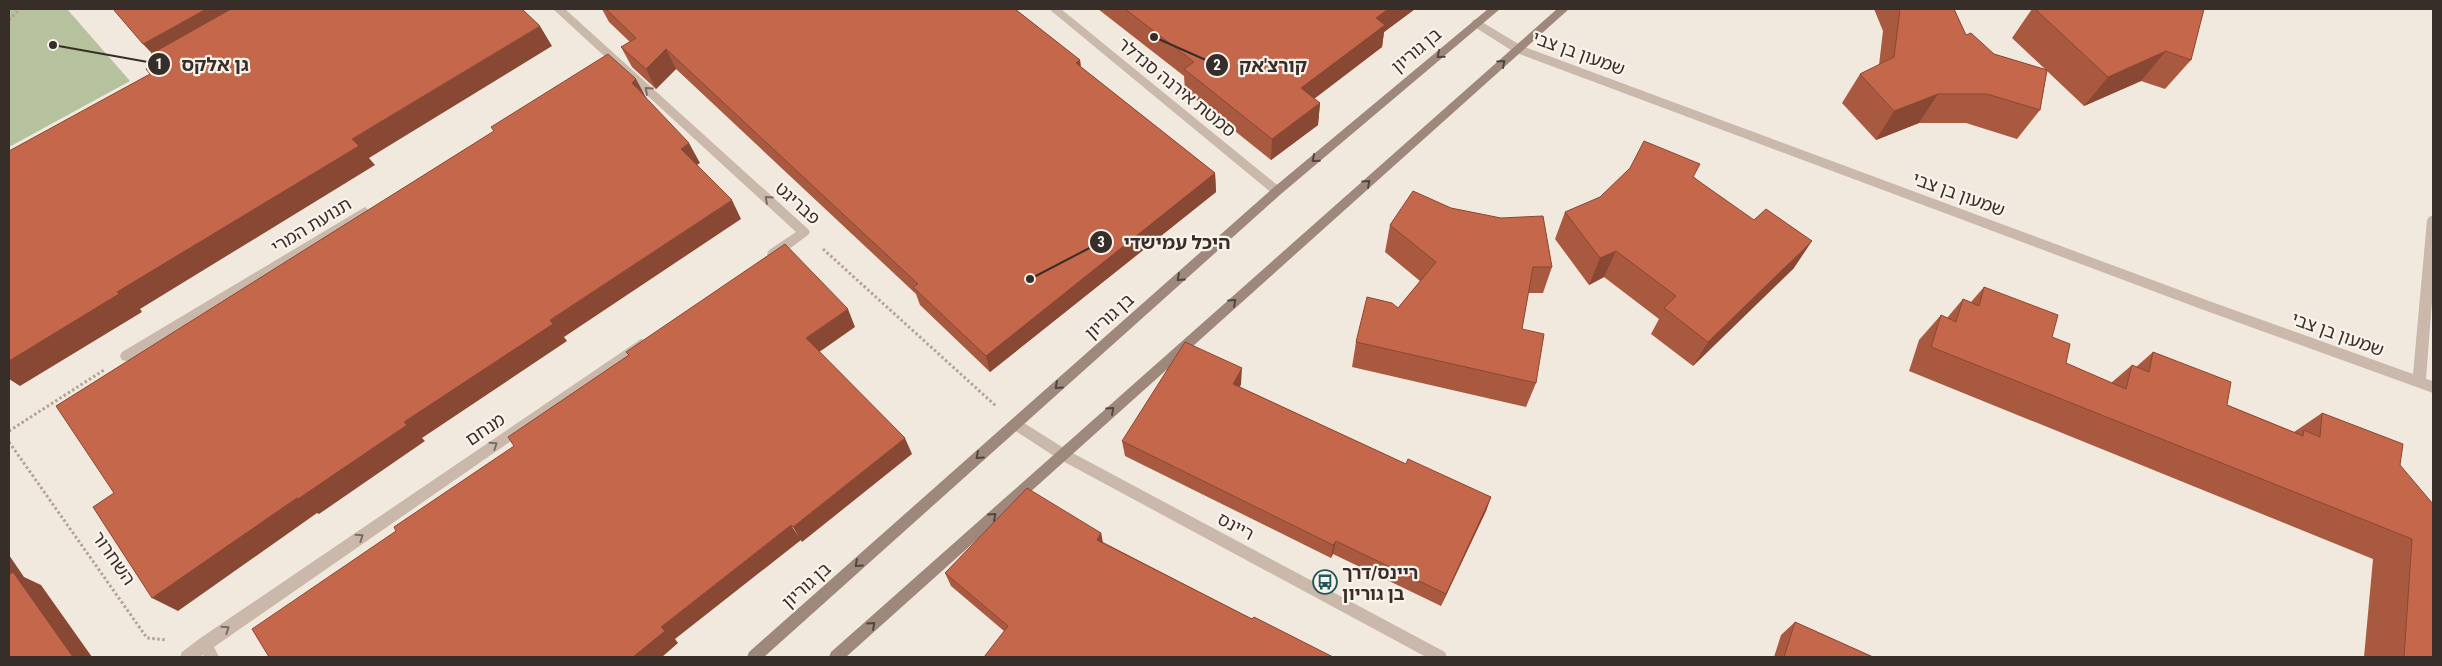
<svg xmlns="http://www.w3.org/2000/svg" width="2442" height="666" font-family="'Roboto Condensed','Noto Sans Hebrew',sans-serif">
	<rect width="100%" height="100%" fill="#f2e9de"/>
	<path fill="#b6c19e" d="M9 9H67L130 81 9 147Z"/>
	<g fill="none" stroke-linecap="round" stroke-linejoin="round">
		<path stroke="#b6a294" stroke-width="3" stroke-dasharray="2.5 2.5" stroke-linecap="butt" d="M9 20 20 9
			M823 249 996 406
			M9 431 104 370
			M9 442 147 638 166 640"/>
		<path fill="#cab8aa" fill-rule="evenodd" d="M553 9H565L808 229 810 232 808 235 777 258H769L767 254 769 250 796 232Z
			M1049 9H1061L1281 188 1283 191 1281 194H1273Z
			M1477 19 1522 46 2209 301 2413 374 2427 220 2429 217 2433 215V288L2426 379 2433 381V393L2201 309 1514 52 1473 26 1472 23 1473 20Z
			M365 207 371 212 369 215 130 360 126 361 122 360 120 356 122 352Z
			M641 339 645 340 647 344 645 348 214 647 219 657H204L203 655 199 657H180L182 652 199 639Z
			M1016 418 1067 450 1445 652 1447 657H1426L1057 458 1011 428 1009 424 1011 420Z"/>
		<path fill="#9e887b" fill-rule="evenodd" d="M1488 9H1500L1281 194 764 657H747L749 652 1273 188Z
			M1557 9H1569L846 657H829L831 652Z"/>
	</g>
	<path fill="#a95940" d="M602 9H1015L1080 60 1081 67 1215 173 1216 192 990 372 920 305 916 294 676 69 656 89 632 67 621 47 630 42 609 22Z
		M1098 9H1415L1384 32 1382 47 1314 99 1320 103 1318 125 1271 160 1185 91 1184 76Z
		M1874 9H1954L1966 35 1994 54 2046 70 2012 38 2032 9H2204L2191 60 2165 89 2141 81 2084 106 2047 71 2040 110 2017 139 1966 123H1919L1876 140 1842 103 1860 74 1879 65 1883 31Z
		M1694 177 1794 268 1693 366 1651 334 1659 319 1604 277 1589 285 1555 239 1565 212Z
		M1390 225 1552 267 1543 293H1528L1522 329 1536 383 1526 407 1352 367 1356 342 1398 308 1420 281 1385 252Z
		M1984 287 2052 337 2066 363 2111 383 2132 365 2136 367 2153 352 2227 405 2294 432 2322 413 2400 465 2433 657H2364L2373 559 1909 371 1919 340 1941 315 1947 318 1963 299 1971 302Z
		M1241 384 1240 387 1406 464 1491 497 1486 511 1441 606 1333 554 1331 558 1125 456 1122 441Z
		M1101 533 1103 542 1252 619 1333 657 1004 631 951 586 945 573Z
		M1795 622 1873 657H1774L1781 635Z"/>
	<path fill="#894834" d="M206 9H260L162 64 143 44Z
		M1388 9H1415L1384 32 1382 47 1299 110 1301 88 1376 18Z
		M540 26 552 46 369 158 375 165 140 309 142 312 20 386 9 379V361L117 292 352 139Z
		M666 49 676 69 656 89 646 69Z
		M2166 51 2141 81 2084 106 2108 77Z
		M1080 60 1082 80 1076 63Z
		M636 79 647 99 632 83Z
		M1938 94 1919 123 1876 140 1894 111Z
		M1320 103 1318 125 1271 160 1272 139Z
		M689 143 700 163 692 168 681 149Z
		M1215 173 1216 192 990 372 986 356Z
		M732 200 741 219 564 337 567 341 422 438 425 441 319 514 317 513 178 611 152 598 550 320Z
		M1812 241 1794 268 1693 366 1708 342Z
		M1616 251 1604 277 1589 285 1600 258Z
		M848 309 855 327 815 355 806 338Z
		M1242 368 1241 384 1232 399 1233 384Z
		M905 438 912 454 802 542 793 527Z
		M1491 497 1486 511 1441 606 1446 594Z
		M791 525 801 540 675 639 678 643 662 657H633L661 627Z
		M1101 533 1103 547 1097 540Z
		M1336 541 1333 554 1331 558 1333 545Z
		M9 555 24 577 41 585 92 657H73L9 579Z"/>
	<path fill="#c4674a" stroke="#894834" d="M113 9H206L143 44Z
		M231 9H522L540 26 352 139 359 146 117 292 119 294 9 361V151L150 74 146 69 158 63 151 54Z
		M606 9H1015L1080 60 1076 63 1215 173 986 356 913 287 918 284 666 49 646 69 621 47 636 38Z
		M1125 9H1388L1376 18 1385 25 1301 88 1320 103 1272 139 1184 69 1194 62Z
		M1900 9H1954L1966 35 1971 33 1994 54 2047 70 2040 110 1987 94H1938L1894 111 1860 74 1894 57Z
		M2035 9H2204L2191 60 2166 51 2108 77Z
		M608 54 636 79 632 83 689 143 681 149 732 200 550 320 553 324 404 422 407 425 298 499 297 498 152 598 93 507 114 493 56 406 494 131 491 127Z
		M1644 141 1700 164 1693 177 1754 220 1766 209 1812 241 1708 342 1664 308 1676 296 1616 251 1600 258 1565 212 1600 197 1630 168Z
		M1413 191 1451 208 1501 218 1543 216 1552 267H1533L1522 329 1544 334 1536 383 1356 342 1367 297 1392 303 1398 308 1436 262 1390 225Z
		M785 244 848 309 806 338 905 438 793 527 791 525 661 627 665 631 633 657H269L252 629 396 531 394 527 514 446 508 437 629 355 626 352Z
		M1984 287 2058 315 2052 337 2070 344 2066 363 2126 389 2132 365 2149 372 2153 352 2231 382 2227 405 2303 436 2304 430 2320 437 2322 413 2403 444 2400 465 2433 504V657H2404L2412 539 1931 347 1941 315 1956 322 1963 299 1979 306Z
		M1185 342 1242 368 1233 384 1406 464 1408 459 1491 497 1446 594 1336 541 1333 545 1122 441Z
		M1027 488 1101 533 1097 540 1252 619 1254 617 1333 657H984L1008 626 945 573Z
		M13 572 73 657H9V575Z
		M1795 622 1873 657H1784Z"/>
	<defs><path id="oneway-chevron" d="M-2-3.5L2.5 0L-2 3.5" fill="none" stroke-width="1.6" stroke-linecap="round" stroke-linejoin="round" transform="scale(1.25)"/></defs>
	<g stroke="#52443e">
		<use href="#oneway-chevron" transform="translate(1440 55) rotate(140)"/>
		<use href="#oneway-chevron" transform="translate(1502 63) rotate(-42)"/>
		<use href="#oneway-chevron" transform="translate(1315 159) rotate(140)"/>
		<use href="#oneway-chevron" transform="translate(1367 183) rotate(-42)"/>
		<use href="#oneway-chevron" transform="translate(1180 278) rotate(138)"/>
		<use href="#oneway-chevron" transform="translate(1233 302) rotate(-42)"/>
		<use href="#oneway-chevron" transform="translate(1058 386) rotate(138)"/>
		<use href="#oneway-chevron" transform="translate(1111 410) rotate(-42)"/>
		<use href="#oneway-chevron" transform="translate(979 456) rotate(138)"/>
		<use href="#oneway-chevron" transform="translate(993 516) rotate(-42)"/>
		<use href="#oneway-chevron" transform="translate(858 564) rotate(138)"/>
		<use href="#oneway-chevron" transform="translate(872 625) rotate(-42)"/>
	</g>
	<g stroke="#7a6c63">
		<use href="#oneway-chevron" transform="translate(648 90) rotate(-138)"/>
		<use href="#oneway-chevron" transform="translate(768 199) rotate(-138)"/>
		<use href="#oneway-chevron" transform="translate(494 445) rotate(-34)"/>
		<use href="#oneway-chevron" transform="translate(360 537) rotate(-34)"/>
		<use href="#oneway-chevron" transform="translate(226 629) rotate(-34)"/>
	</g>
	<defs>
		<g id="bus-ring" transform="scale(1.25)"><circle r="9.5" fill="#faf3eb" stroke="#1f5659" stroke-width="1.5"/><path d="M-5-6H5V4H4V6H2V4H-2V6H-4V4H-5ZM-3.5-4V0h7V-4ZM-3.5 1.2v1.5H-2V1.2ZM2 1.2v1.5H3.5V1.2Z" fill="#1f5659"/></g>
	</defs>
	<g fill-rule="evenodd">
		<use href="#bus-ring" x="1325" y="582"/>
	</g>
	<g text-anchor="middle" dominant-baseline="central" stroke-width="4.5" stroke-linejoin="round" paint-order="stroke">
		<g font-size="18" fill="#382e29" stroke="#faf3eb">
			<text transform="translate(1416 50) rotate(-40)">בן גוריון</text>
			<text transform="translate(1579 53) rotate(20)">שמעון בן צבי</text>
			<text transform="translate(1177 87) rotate(39)">סמטת אירנה סנדלר</text>
			<text transform="translate(1959 194) rotate(20)">שמעון בן צבי</text>
			<text transform="translate(798 203) rotate(42)">פבריגט</text>
			<text transform="translate(311 225) rotate(-31)">תנועת המרי</text>
			<text transform="translate(1109 316) rotate(-42)">בן גוריון</text>
			<text transform="translate(2338 334) rotate(20)">שמעון בן צבי</text>
			<text transform="translate(485 429) rotate(-34)">מנחם</text>
			<text transform="translate(1236 526) rotate(28)">ריינס</text>
			<text transform="translate(114 558) rotate(55)">השחרור</text>
			<text transform="translate(806 585) rotate(-42)">בן גוריון</text>
		</g>
		<g font-size="18" font-weight="bold" fill="#382e29" stroke="#faf3eb" text-anchor="start">
			<text x="1342" y="572">ריינס/דרך<tspan x="1342" dy="21">בן גוריון</tspan></text>
		</g>
	</g>
	<path fill="none" stroke="#382e29" stroke-width="2" d="M53 45L159 64M1154 37L1217 65M1030 279L1101 242"/>
	<g fill="#382e29" stroke="#faf3eb" stroke-width="2">
		<circle cx="53" cy="45" r="5"/>
		<circle cx="1154" cy="37" r="5"/>
		<circle cx="1030" cy="279" r="5"/>
		<circle cx="159" cy="64" r="12"/>
		<circle cx="1217" cy="65" r="12"/>
		<circle cx="1101" cy="242" r="12"/>
	</g>
	<g font-size="15" text-anchor="middle" font-weight="bold" fill="#fff">
		<text x="159" y="69">1</text>
		<text x="1217" y="70">2</text>
		<text x="1101" y="247">3</text>
	</g>
	<g font-size="19" text-anchor="middle" font-weight="bold" fill="#382e29" stroke="#faf3eb" stroke-width="4.5" stroke-linejoin="round" paint-order="stroke">
		<text x="215" y="71">גן אלקס</text>
		<text x="1273" y="72">קורצ'אק</text>
		<text x="1177" y="249">היכל עמישדי</text>
	</g>
	<rect width="2442" height="666" fill="none" stroke="#382e29" stroke-width="20"/>
</svg>
